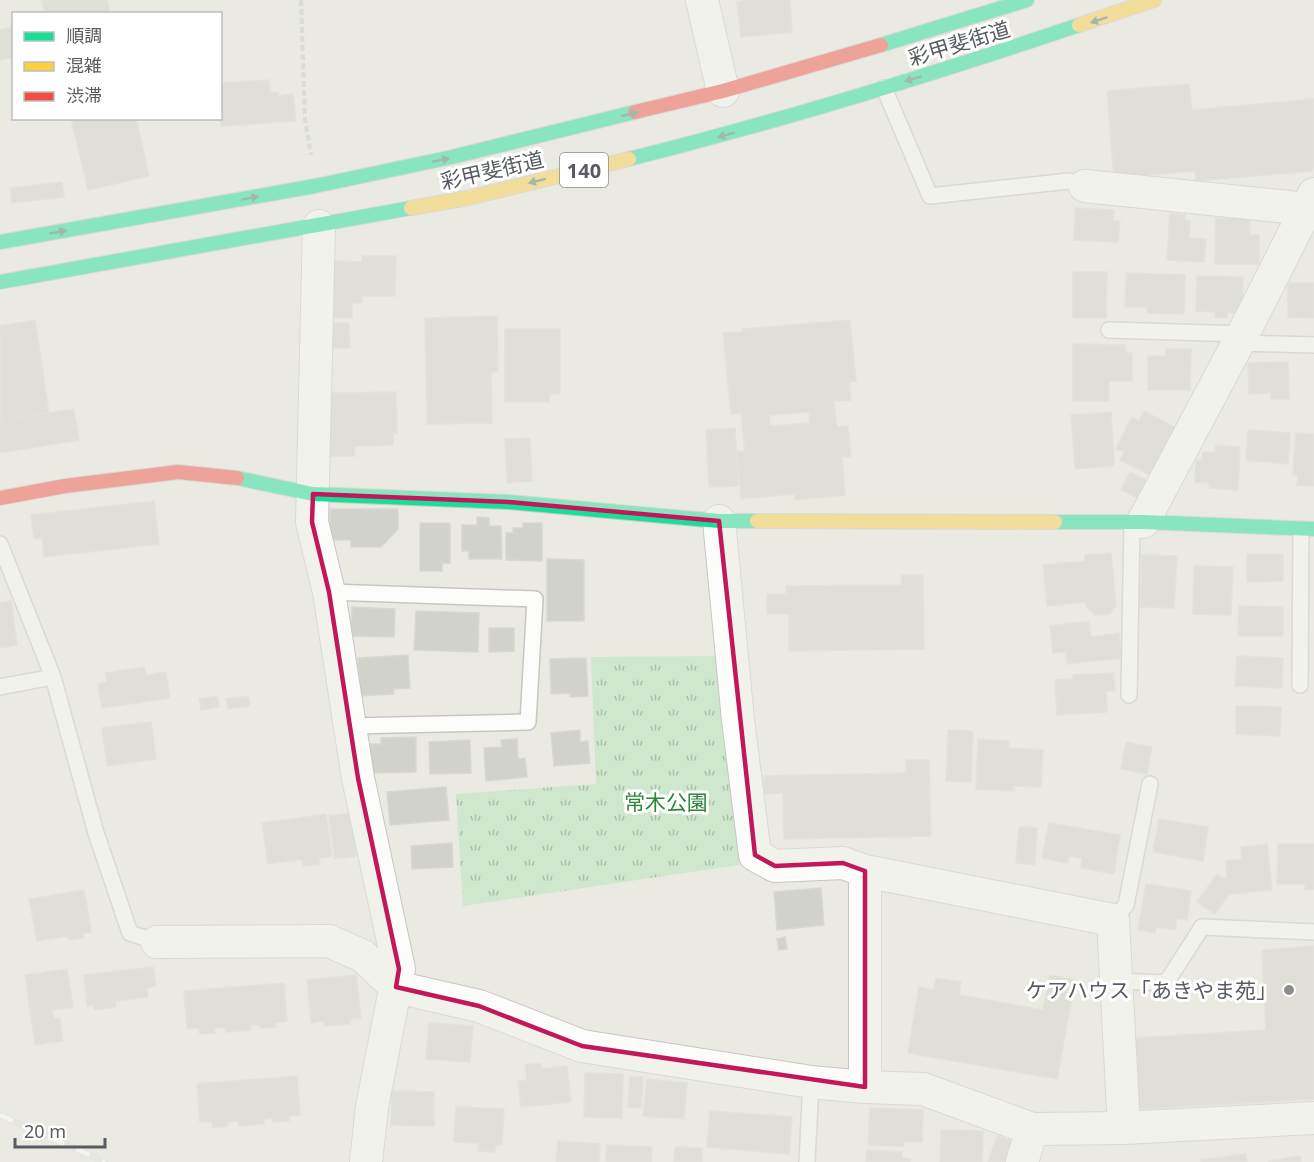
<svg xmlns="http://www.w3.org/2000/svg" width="1314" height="1162" font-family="'Noto Sans','Noto Sans JP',sans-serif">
	<defs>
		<pattern id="park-tufts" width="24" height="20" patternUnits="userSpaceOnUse" patternTransform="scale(1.5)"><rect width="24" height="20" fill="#cfe8cd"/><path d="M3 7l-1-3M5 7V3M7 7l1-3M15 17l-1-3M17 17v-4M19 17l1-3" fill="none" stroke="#abbfaa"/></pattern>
	</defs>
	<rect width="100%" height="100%" fill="#eae9e2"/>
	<path fill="url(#park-tufts)" d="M722 656 745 864 463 906 456 794 596 784 591 657Z"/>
	<path fill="#d2d2cd" stroke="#d9d7d2" stroke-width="1.5" fill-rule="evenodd" d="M42 0H107L110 14H45Z
		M741 0H790L792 32 741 37 737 2H742Z
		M14 27V57L0 60V30Z
		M269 80 270 92H278V96L293 94 296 121 221 126 220 83Z
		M1189 84 1192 110 1314 99V165L1312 171 1196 181 1195 171 1114 178 1107 91Z
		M71 118H136L149 176 88 190Z
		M62 182 64 197 12 203 10 188Z
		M1075 208 1114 210 1113 221H1120L1118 242 1074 240Z
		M1170 213 1185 215V221H1190L1189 238 1206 239 1204 262 1167 260Z
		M1216 218 1250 219V235H1259V264H1215Z
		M362 256H396L395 296H362V303H352V318L324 317 333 261 362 262Z
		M1073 272H1107L1106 318H1073Z
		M1126 273 1185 275 1184 314 1147 313V307H1125Z
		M1197 276 1243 277 1242 313H1227V318L1215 317V312L1196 311Z
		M1288 283H1314V318L1288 317Z
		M497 316 498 372H491L492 423 427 424 425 318Z
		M35 320 49 413 1 420 0 326Z
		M850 320 856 381 849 382 851 400 834 401 837 427 848 426 851 457H842L845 495 795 500 794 494 741 499 737 452 745 451 741 413 731 414 723 333 742 332 743 329ZM809 412 810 423 770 426 769 415Z
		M325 323H349L350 348H326Z
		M505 329H560V394H550L549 402H505Z
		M1073 344 1125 345V353H1132V381H1109V401H1073Z
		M1166 349H1191L1190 390H1148V356H1166Z
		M1288 362 1289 399H1271V393L1249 394 1248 363Z
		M396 392 397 433H393V445L354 446 355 456H323L329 393Z
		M74 409 79 440 0 453V420Z
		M1144 411 1176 428 1153 476 1120 460 1124 452 1116 449 1132 417 1139 421Z
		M1111 412 1114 466 1075 469 1071 415Z
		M735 428 738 486 709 487 706 430Z
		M1248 430 1290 433 1288 464 1246 460Z
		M1296 433 1314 434V486L1297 485 1298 475H1293Z
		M530 438 532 481 507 483 505 439Z
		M1216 445 1240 447 1238 490 1209 488 1210 483 1195 482 1196 460H1202L1203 452 1215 453Z
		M1130 472 1148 481 1140 499 1121 490Z
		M154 501 159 544 44 557 42 538 34 539 31 515Z
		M330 509H398V529L381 547H351V540H330Z
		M477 517 489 518V526H501L502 559H469V551H462V525H477Z
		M420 523H450V563H442V571H420Z
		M523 523H542V561L506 560V533H513V528H523Z
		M1111 553 1116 605 1109 614 1095 615 1086 606V602L1047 606 1043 565 1085 561V555Z
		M1247 554H1283V581L1247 582Z
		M1142 555 1177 556 1174 608 1140 607Z
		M547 559 584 560V621H547Z
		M1194 566 1233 567 1231 615 1193 614Z
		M901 575H923L924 649 789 651V614H767V594H786V586L902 585Z
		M11 601 17 645 0 648V603Z
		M1239 606 1283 607V636H1238Z
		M352 607 395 609 394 637 351 636Z
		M416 611 479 613 478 652 414 650Z
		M1089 621 1091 637 1119 633 1122 658 1067 664 1066 652 1053 653 1050 626Z
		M489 628H514V651L489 652Z
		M408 655 410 688 393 689 394 694 360 696 358 658Z
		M1237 656 1283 658 1282 688 1235 686Z
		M586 658 588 696 570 697V693L551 694 550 659Z
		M144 667 146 675 166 672 170 698 102 708 98 684 107 682 105 673Z
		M1114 673 1115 691H1106L1107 712 1057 715 1055 680 1073 679V675Z
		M217 696 219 707 201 710 199 699Z
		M248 696 250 706 228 709 226 699Z
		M1236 706 1281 707 1280 736 1236 734Z
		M151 722 156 759 107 766 102 728Z
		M580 730V742L588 741 590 763 554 766 551 733Z
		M948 730 973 731 971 782 946 781Z
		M416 737V772L371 773 370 744H381V738Z
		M517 739 518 759 525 758 527 777 486 781 484 748 502 747 501 740Z
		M978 739 1009 741 1008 748 1043 750 1041 787 1014 786V791L976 789Z
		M470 740 471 773 430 774 429 742Z
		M1126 742 1152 747 1147 774 1121 769Z
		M906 760H929L931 836 784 839 783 793 764 794V776L906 773Z
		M446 787 449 820 390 825 387 792Z
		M350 813 356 856 335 859 329 816Z
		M326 814 332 856 319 858 320 864 303 866 302 859 268 864 262 823Z
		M1159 819 1208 827 1203 861 1153 852Z
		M1049 823 1120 835 1114 874 1081 868 1082 858 1069 856 1068 863 1042 858Z
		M1019 827 1037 828 1035 865 1016 863Z
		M452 843 453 867 412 869 411 846Z
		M1267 844 1272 890 1229 894 1215 914 1197 902 1217 874 1227 880 1226 861 1242 859 1241 847Z
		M1278 844H1314V889L1305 890V884H1277Z
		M1146 884 1191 891 1187 920 1177 918 1175 930 1156 927 1155 933 1138 930Z
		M821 888 824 925 777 930 774 892Z
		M84 890 91 932 82 934 83 938 69 940 68 936 37 941 29 899Z
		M785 937 787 949 779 950 777 939Z
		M1314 946V1099L1139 1109 1135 1038 1266 1030 1262 950Z
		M153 967 156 986 147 988 148 997 115 1001 116 1007 94 1010 93 1005 87 1006 84 975Z
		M67 969 73 1007 52 1010 54 1019 60 1018 63 1041 35 1045 25 975Z
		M356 975 361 1018 350 1019V1024L324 1026V1021L311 1023 307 980Z
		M1050 975 1075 980 1057 1079 908 1053 919 987 934 990 936 978 961 982 959 995 1043 1010Z
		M284 983 287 1021 275 1023 276 1027 260 1028V1025H250L251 1030 226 1032 225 1027 214 1028 215 1033 200 1034 199 1028 187 1029 184 991Z
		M429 1023 473 1026 470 1062 426 1059Z
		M541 1063 542 1069 567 1066 571 1102 521 1107 518 1081 527 1080 525 1065Z
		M585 1073 623 1074 622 1118 584 1117Z
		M297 1076 300 1115 289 1116V1121L273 1122V1118L264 1119V1124L239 1126 238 1121 228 1122V1126L213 1128 212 1122H200L197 1084Z
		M630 1077H643L641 1108 628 1107Z
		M647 1079 687 1083 684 1119 643 1116Z
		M392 1091 434 1092V1126L391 1125Z
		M456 1107 504 1109 502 1145H496L495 1152 478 1151 479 1143 454 1142Z
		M870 1108 923 1110 922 1142H904V1146L868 1145Z
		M710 1111 792 1117 789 1154 707 1147Z
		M941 1130 983 1131 982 1162H940Z
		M997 1136 1020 1144 1013 1162H988Z
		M558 1141 600 1144 599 1162H556Z
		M607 1145 652 1147 651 1162H606Z
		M675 1147 702 1148V1162H674Z
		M867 1150 902 1152V1158L910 1159V1162H866Z
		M1246 1154 1247 1162H1201V1160Z
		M1300 1156 1301 1162H1269V1161Z"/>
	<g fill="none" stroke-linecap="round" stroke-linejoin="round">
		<g stroke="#c6c7c5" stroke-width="18">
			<path id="lane" d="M884 88 930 196 1069 181 1085 186
				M1109 330 1243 334
				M1238 343 1314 345
				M0 544 53 677 96 833 130 933 157 942
				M329 592 535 599 528 722 350 726
				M1300 685 1301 529
				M0 687 53 677
				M1129 695 1132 522
				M1113 920 1126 905 1150 784
				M1116 981 1166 983 1202 927 1314 932
				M807 1162 811 1082"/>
		</g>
		<g stroke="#c6c7c5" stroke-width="34">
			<path id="street" d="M702 0 723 91
				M1085 186 1307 209
				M319 226 312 522 329 592 358 778 399 969 372 1107 366 1162
				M719 521 738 720 755 855 775 866 843 863 865 871 1113 920 1124 1128
				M1143 522 1243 334 1314 194
				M157 942 329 941 363 956 396 987 479 1006 582 1046 811 1082 865 1087 923 1089 1032 1129 1124 1128 1314 1118
				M865 1087V871
				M1022 1162 1032 1129"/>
		</g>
		<g stroke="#c7c8c6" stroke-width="16">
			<path id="fast" d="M881 45 1027 0
				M629 159C781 121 931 75 1079 25
				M0 242 315 186 452 157 635 112
				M0 282 411 208
				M237 478 313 494 509 502 719 521H757
				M1055 522H1143L1314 529"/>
		</g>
		<g stroke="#c7c8c6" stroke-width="16">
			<path id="slow" d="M1079 25 1154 0
				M411 208 468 198 629 159
				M757 521 1055 522"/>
		</g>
		<g stroke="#c7c8c6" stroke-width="16">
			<path id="jam" d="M635 112 723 91 881 45
				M0 498 65 486 178 472 237 478"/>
		</g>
		<path stroke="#c5ccc9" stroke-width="4" stroke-dasharray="6 3" stroke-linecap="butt" d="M301 0 305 120 311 155"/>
		<use href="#lane" stroke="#fcfcfb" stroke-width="15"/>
		<use href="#street" stroke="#fcfcfb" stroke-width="32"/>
		<use href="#fast" stroke="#16e098" stroke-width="14"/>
		<use href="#slow" stroke="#ffcf43" stroke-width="14"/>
		<use href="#jam" stroke="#f24e42" stroke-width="14"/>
		<g stroke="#e2e2e1" stroke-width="7">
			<path id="rail" d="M0 1115 105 1162"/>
		</g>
		<use href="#rail" stroke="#fff" stroke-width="4.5" stroke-dasharray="14" stroke-linecap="butt"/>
	</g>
	<defs><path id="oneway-solid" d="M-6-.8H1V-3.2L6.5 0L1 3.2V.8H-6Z" transform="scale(1.5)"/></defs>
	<g fill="#487d70">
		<use href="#oneway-solid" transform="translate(1099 20) rotate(162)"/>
		<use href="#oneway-solid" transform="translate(913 79) rotate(163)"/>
		<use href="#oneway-solid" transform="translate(630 114) rotate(-14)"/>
		<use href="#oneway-solid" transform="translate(726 135) rotate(165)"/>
		<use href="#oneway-solid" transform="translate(441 160) rotate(-12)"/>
		<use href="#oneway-solid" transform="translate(537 181) rotate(166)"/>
		<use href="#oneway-solid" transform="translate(250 198) rotate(-10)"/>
		<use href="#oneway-solid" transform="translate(58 232) rotate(-10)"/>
	</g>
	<path d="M0 0H1314V1162H0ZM313 494 509 502 719 521 755 855 775 866 843 863 865 871V1087L582 1046 479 1006 396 987 399 969 358 778 329 592 312 522Z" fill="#eae9e2" fill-opacity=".55" fill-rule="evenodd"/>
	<path fill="none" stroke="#c2185b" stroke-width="4.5" stroke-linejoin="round" d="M313 494 509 502 719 521 755 855 775 866 843 863 865 871V1087L582 1046 479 1006 396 987 399 969 358 778 329 592 312 522Z"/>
	<circle fill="#8b8d8f" stroke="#fff" stroke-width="2" cx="1289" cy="990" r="6"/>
	<g text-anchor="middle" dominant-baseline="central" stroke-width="6" stroke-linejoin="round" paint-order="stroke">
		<rect fill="#fff" stroke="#8a8d91" stroke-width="1.5" x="560" y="153" width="48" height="34" rx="4.5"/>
		<g font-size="20" font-weight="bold" fill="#585c62">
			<text x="584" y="170">140</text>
		</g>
		<g font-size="21" fill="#585c62" stroke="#fff">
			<text transform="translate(959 43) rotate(-17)">彩甲斐街道</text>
			<text transform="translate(492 170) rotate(-13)">彩甲斐街道</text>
		</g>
		<g font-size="21" fill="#2c8637" stroke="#fff">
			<text x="666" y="802">常木公園</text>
		</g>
		<g font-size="21" fill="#585c62" stroke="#fff" text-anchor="end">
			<text x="1277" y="990">ケアハウス「あきやま苑」</text>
		</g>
	</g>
	<rect x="12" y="12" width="210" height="108" fill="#ffffff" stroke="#bcbec0" stroke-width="1.5"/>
	<rect x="24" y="32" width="30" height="9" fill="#16e098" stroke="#bcbec0" stroke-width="1.5"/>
	<text x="66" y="42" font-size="18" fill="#585c62">順調</text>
	<rect x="24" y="62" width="30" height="9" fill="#ffcf43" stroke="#bcbec0" stroke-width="1.5"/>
	<text x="66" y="72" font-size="18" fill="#585c62">混雑</text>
	<rect x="24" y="92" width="30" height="9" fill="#f24e42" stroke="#bcbec0" stroke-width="1.5"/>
	<text x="66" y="102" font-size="18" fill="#585c62">渋滞</text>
	<path d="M15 1138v9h90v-9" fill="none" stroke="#585c62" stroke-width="3"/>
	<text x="24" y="1138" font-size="18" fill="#585c62" stroke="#ffffff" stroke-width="4.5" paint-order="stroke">20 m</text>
</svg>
